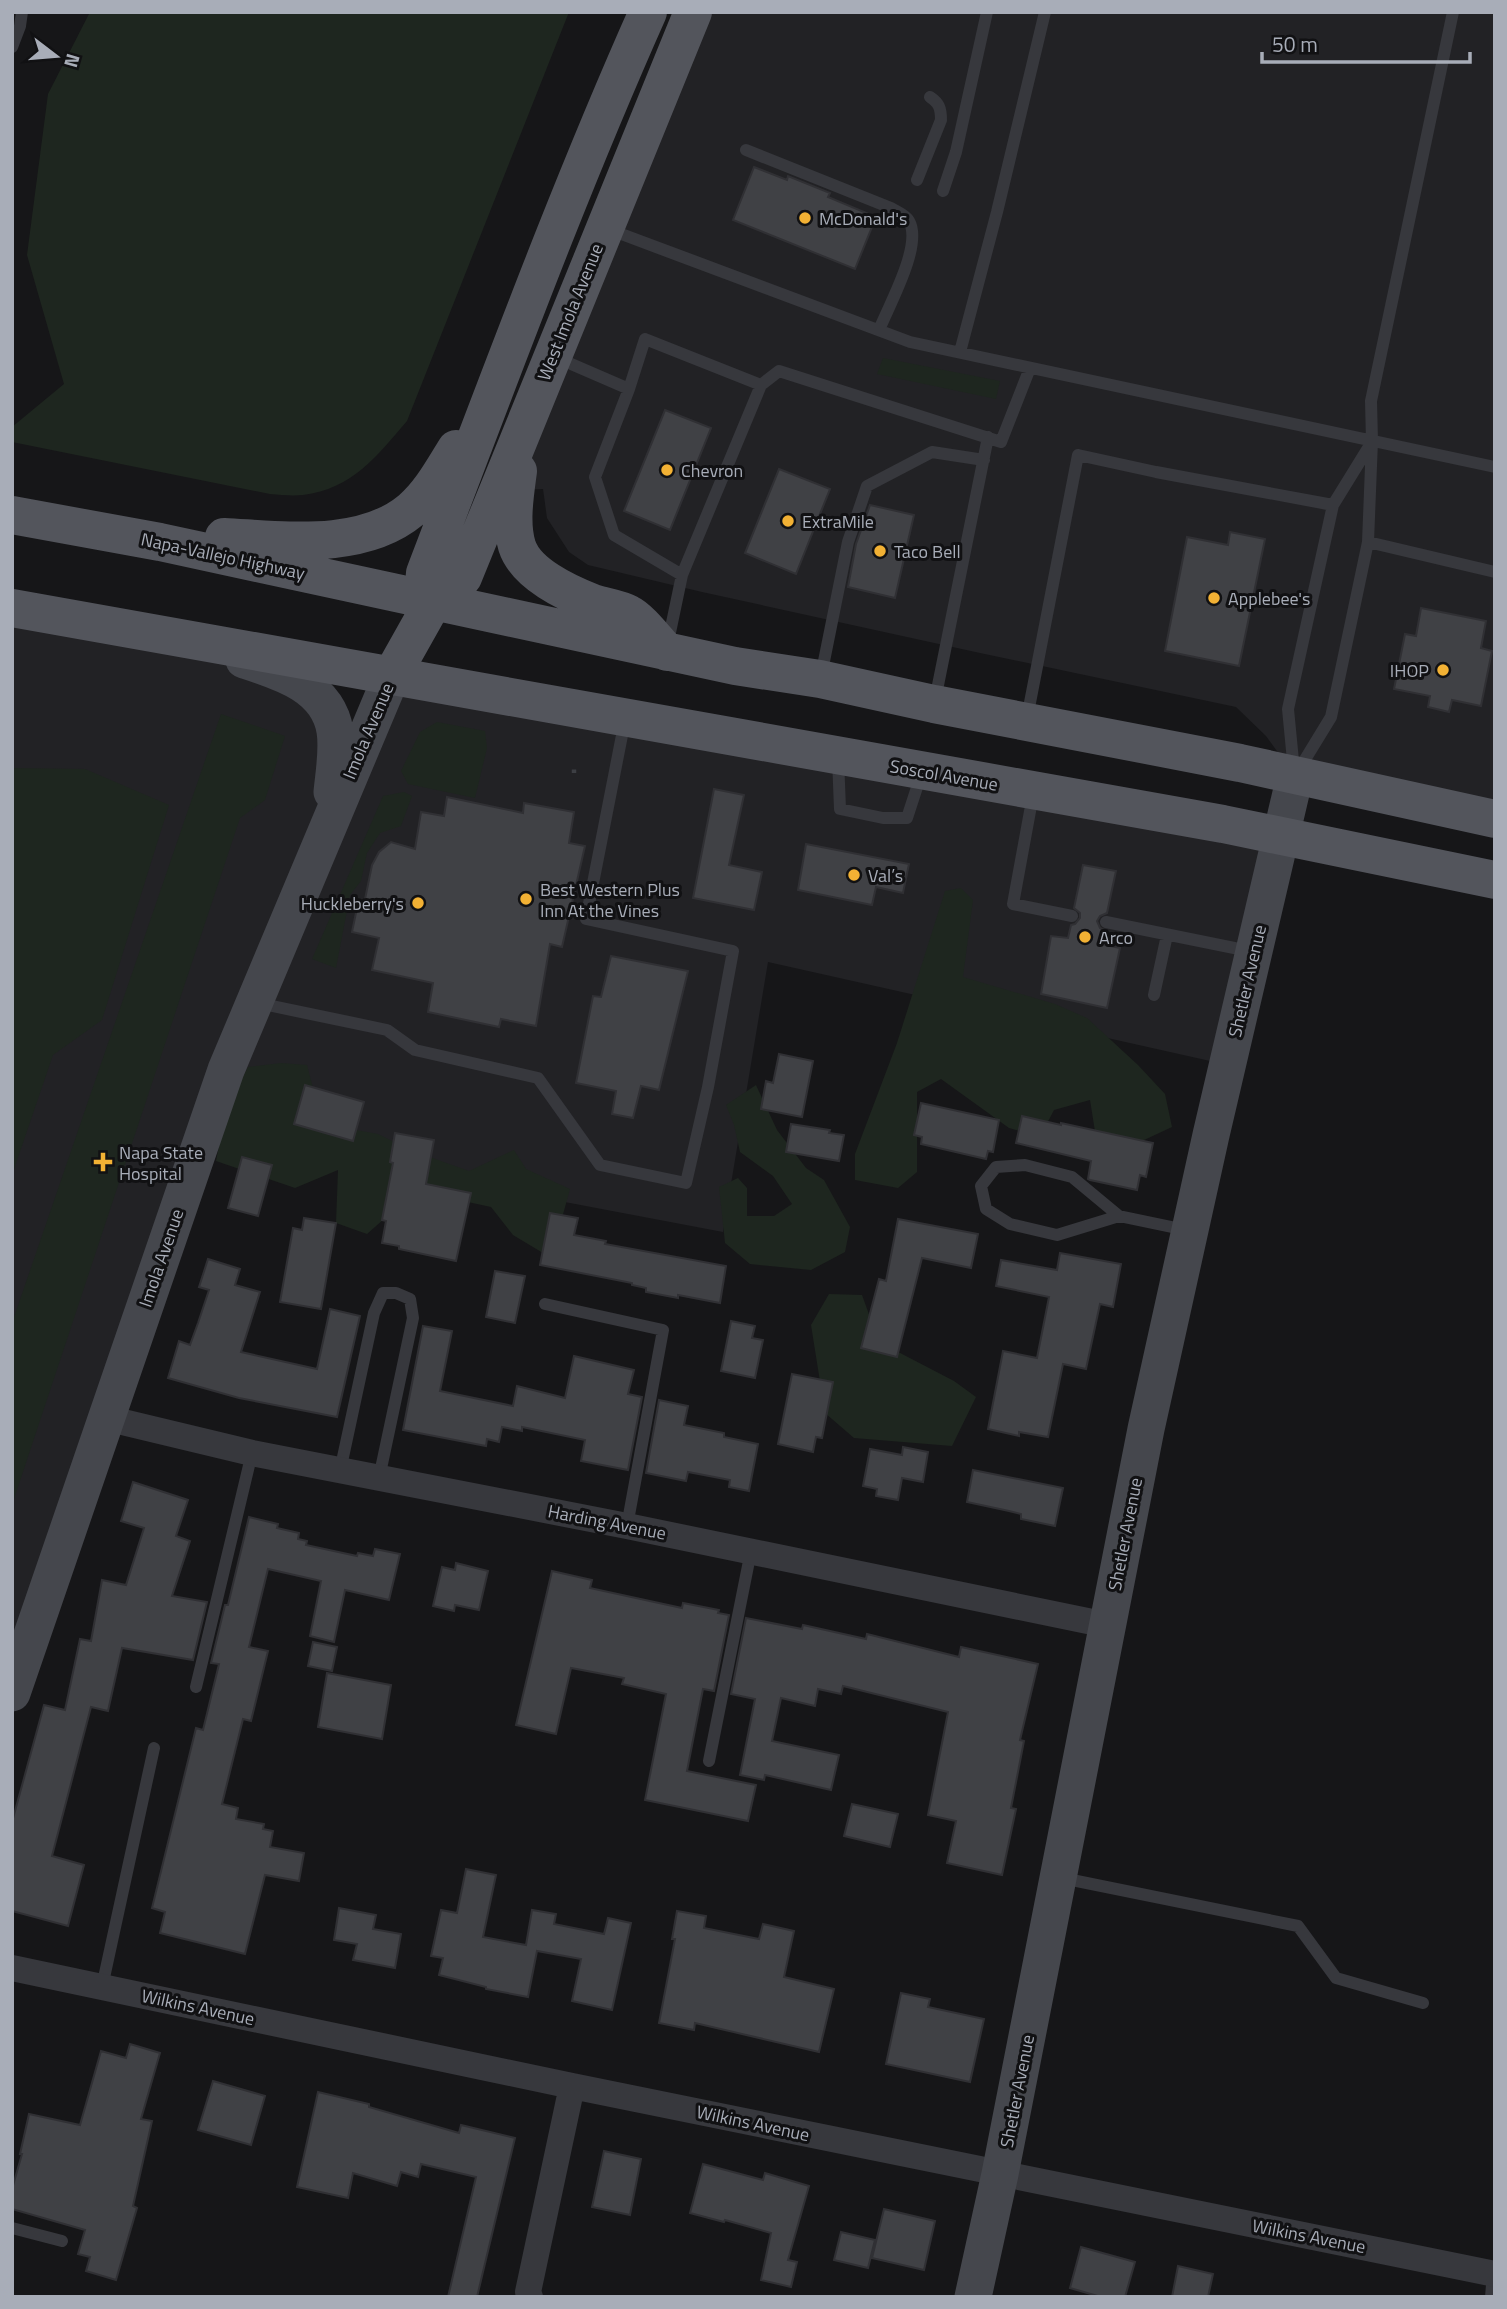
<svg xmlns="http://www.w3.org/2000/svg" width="1507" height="2309" font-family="'Titillium Web',sans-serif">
	<rect width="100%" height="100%" fill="#161618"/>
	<path fill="#222225" d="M693 12H1495V819L1295 776 1266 736 1236 707 980 653 702 592 588 565 569 552 547 518 543 489 516 490Z
		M12 608 283 674 335 755 392 675 1281 837 1228 1065 768 962 723 1232 443 1179 202 1139 12 1693Z"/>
	<path fill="#1e261f" d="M90 12H569L407 421C377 456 352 489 303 495 293 496 281 495 270 494L12 442V427L64 384 27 255 48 94Z
		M883 358 1000 381 996 399 877 374Z
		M221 714 285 736 265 800 240 818 12 1505V1323Z
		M437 722 485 731 487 748 475 798 408 784 401 771 420 732Z
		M14 768 85 769 169 805 102 1020 53 1055 12 1175V778Z
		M404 792 412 796 401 826 380 833 367 853 361 881 350 895 336 968 312 959 383 796Z
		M961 888 973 900 963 977 1055 1004 1087 1018 1138 1065 1165 1094 1172 1127 1127 1148 1097 1144 1090 1100 1054 1110 1040 1137 1009 1128 941 1079 917 1092V1172L898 1188 855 1180V1154L897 1043 945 891Z
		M281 1063 307 1065 318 1108 339 1127 378 1134 410 1150 469 1171 514 1150 526 1169 570 1189 556 1240 543 1253 513 1235 491 1207 440 1196 401 1204 367 1234 336 1223 338 1170 295 1188 216 1161 226 1110 248 1067Z
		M756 1085 777 1130 806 1168 824 1180 850 1227 845 1252 811 1270 750 1264 725 1243 719 1187 738 1178 747 1188V1216H774L792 1204 773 1176 740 1152 734 1125 726 1105Z
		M829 1294 862 1295 879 1342 954 1381 976 1397 952 1446 854 1438 825 1413 811 1325Z"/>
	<path fill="#404145" stroke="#303034" stroke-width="2" d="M754 167 787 180 788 176 830 193 828 197 876 217 855 269 733 220Z
		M665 410 711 428 670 530 624 511Z
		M779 469 830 489 796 574 745 553Z
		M870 505 914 515 895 598 848 587 856 544Z
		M1230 532 1265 539 1239 666 1165 651 1187 537 1228 545Z
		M1421 608 1486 621 1481 648 1492 651 1481 706 1452 700 1449 712 1428 707 1430 696 1394 689 1405 634 1416 636Z
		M714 789 744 795 729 865 762 872 754 910 693 898Z
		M447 797 523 813 524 803 574 812 569 843 585 846 562 947 550 944 536 1026 501 1019 499 1027 428 1012 433 983 372 970 379 938 352 932 358 903 364 904 372 865 379 852 391 842 415 849 421 812 444 816Z
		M806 844 909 864 903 893 876 887 872 905 798 890Z
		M1083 865 1116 871 1107 913 1100 916 1097 921 1100 928 1104 930 1101 944 1120 948 1107 1008 1041 994 1051 936 1068 938 1071 925 1075 924 1080 918V913L1074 908Z
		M611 956 688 971 659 1090 641 1086 633 1118 612 1114 616 1091 576 1083 593 996 601 997Z
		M779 1054 813 1061 802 1117 761 1109 766 1081 773 1083Z
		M305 1085 364 1102 353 1141 294 1124Z
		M921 1103 999 1120 993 1152 988 1151 986 1159 921 1144 922 1137 914 1135Z
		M1022 1116 1061 1125V1123L1153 1143 1146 1177 1140 1175 1137 1190 1090 1180 1088 1179 1091 1161 1016 1143Z
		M791 1124 830 1130 829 1133 844 1135 839 1161 786 1152Z
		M395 1133 434 1140 426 1184 471 1193 456 1261 399 1249V1246L382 1243 386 1221 382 1220 393 1163 390 1162Z
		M242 1157 272 1165 258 1216 228 1208Z
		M550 1213 578 1218 574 1235 606 1241 605 1244 726 1266 720 1303 678 1295V1298L646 1292V1288L632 1285V1283L540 1265Z
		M304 1218 336 1223 321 1309 280 1302 293 1228 302 1230Z
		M898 1219 978 1234 971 1268 922 1258 897 1357 861 1348 879 1279 886 1281Z
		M1060 1253 1121 1264 1113 1307 1100 1304 1086 1369 1063 1364 1048 1437 1019 1432V1436L988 1429 1003 1351 1037 1358 1049 1297 996 1286 1001 1260 1057 1270Z
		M208 1259 240 1269 235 1285 260 1292 241 1352 317 1369 330 1309 360 1316 337 1417 239 1398 168 1378 179 1341 190 1345 198 1323 209 1290 199 1287Z
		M495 1271 525 1276 515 1323 486 1317Z
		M731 1321 755 1326 752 1338 763 1340 755 1378 721 1371Z
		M423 1326 452 1331 440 1391 513 1406 517 1386 565 1398 574 1356 634 1370 628 1394 642 1397 628 1470 581 1461 585 1440 522 1427V1431L502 1427 499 1442 487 1439 486 1446 403 1430Z
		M792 1374 833 1382 822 1438 816 1437 813 1452 778 1444Z
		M659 1400 688 1406 684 1425 724 1433V1437L758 1444 749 1491 729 1487 730 1480 688 1472 686 1481 646 1473Z
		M903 1447 928 1452 923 1482 902 1478 898 1500 876 1496 877 1489 863 1486 870 1449 902 1455Z
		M973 1470 1063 1488 1055 1526 1021 1519V1514L1009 1511 967 1502Z
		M133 1482 188 1500 176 1536 190 1541 172 1596 207 1602 193 1660 122 1648 108 1711 91 1707 52 1856 84 1865 68 1926 12 1911V1822L44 1705 65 1710 80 1639 91 1641 102 1580 126 1585 144 1528 121 1521Z
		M249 1517 278 1524 277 1528 299 1533 298 1539 307 1541 306 1545 357 1556 358 1553 373 1556 375 1549 400 1554 389 1600 345 1590 334 1642 310 1636 321 1581 268 1569 249 1647 268 1651 251 1721 243 1719 222 1804 238 1808 236 1819 264 1824 263 1829 273 1831 270 1847 304 1853 299 1881 265 1875 245 1954 160 1933 165 1912 152 1908 196 1728 203 1730 219 1664 211 1663 225 1605H228Z
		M456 1563 488 1571 479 1610 455 1605 454 1611 433 1606 442 1567 455 1570Z
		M552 1571 592 1580 590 1588 682 1608 683 1603 719 1610 718 1613 729 1615 714 1691 703 1689 687 1771 756 1785 748 1821 645 1800 666 1694 622 1684 624 1678 571 1668 556 1734 516 1725Z
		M746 1618 802 1629 803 1625 866 1639 867 1634 959 1657 961 1647 1038 1664 1020 1740 1024 1741 1011 1808 1016 1809 1002 1875 947 1863 956 1821 928 1815 948 1712 843 1686 841 1694 818 1689 815 1706 781 1698 772 1741 839 1755 831 1790 765 1775 764 1780 740 1775 755 1699 731 1694Z
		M313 1642 337 1647 332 1671 308 1666Z
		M327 1673 391 1685 382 1739 318 1727Z
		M852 1804 898 1814 890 1847 844 1836Z
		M466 1869 496 1875 483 1937 526 1945 532 1910 556 1914 554 1924 604 1934 608 1918 631 1923 612 2010 572 2001 581 1959 537 1951 528 1997 486 1989V1987L439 1975 443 1958 431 1956 441 1910 457 1913Z
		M339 1908 376 1915 373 1929 401 1934 395 1968 353 1960 357 1944 334 1940Z
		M677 1911 706 1916 704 1928 759 1939 763 1924 794 1931 784 1977 834 1989 819 2052 695 2023 694 2030 659 2023 675 1939H672Z
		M901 1993 930 1999 928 2007 984 2019 970 2082 886 2064Z
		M130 2044 160 2053 141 2119 152 2121 133 2206 137 2208 116 2280 86 2271 90 2257 78 2254 85 2230 12 2209V2189L22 2154H20L29 2114 80 2125 101 2051 126 2058Z
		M213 2081 265 2096 251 2145 198 2130Z
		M318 2092 369 2104V2107L459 2133 461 2125 515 2138 477 2297H448L476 2177 421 2164 418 2177 401 2172 397 2186 353 2173 348 2198 297 2187Z
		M604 2151 641 2159 630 2215 592 2207Z
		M703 2164 763 2180 765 2173 809 2186 788 2260 797 2262 791 2287 761 2280 771 2233 725 2220 724 2222 690 2213Z
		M884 2209 935 2221 924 2270 872 2258Z
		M841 2232 875 2240 868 2268 834 2260Z
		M1081 2247 1135 2262 1125 2297H1101L1070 2288Z
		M1178 2266 1213 2274 1208 2297H1172Z"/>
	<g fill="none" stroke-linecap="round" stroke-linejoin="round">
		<path stroke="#3d3f44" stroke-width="4.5" stroke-dasharray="3.5 5" stroke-linecap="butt" d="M574 773V767"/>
		<path stroke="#37383d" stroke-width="12" d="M12 47 20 26 22 12
			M746 150 891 208C897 212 906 215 909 221 923 245 889 305 879 330
			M917 180 941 120C941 108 939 103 930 97
			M943 191 956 152 987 12
			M608 229 910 342 1495 467
			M960 352 997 212 1045 12
			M555 357 629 389
			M1368 542 1495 572
			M682 575 761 385
			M668 642 682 575 614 535 595 477 629 389 645 339 761 385 779 371 1001 442 1030 368
			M821 676 848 542 867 486 932 452 984 460
			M935 700 988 437
			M1027 718 1078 455 1156 472 1333 505
			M838 758 840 809 883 818H907L921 775
			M1294 771 1288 709 1333 505 1370 445
			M1298 771 1331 717 1368 542 1372 441 1371 401 1453 12
			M1033 795 1013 904 1072 916
			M1106 922 1249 951
			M1154 995 1167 935
			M258 1003 387 1030 415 1050 538 1078 600 1165 686 1183 708 1087 733 951 586 919 625 720
			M1119 1216 1072 1177 1025 1165 996 1167 981 1186 986 1209 1010 1224 1057 1235 1119 1216 1186 1230
			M545 1304 663 1330 627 1526
			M340 1471 374 1313 383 1293H396L410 1299 413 1318 379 1478
			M196 1687 252 1453
			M709 1761 751 1551
			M1062 1878 1298 1926 1336 1978 1423 2003
			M102 1987 154 1748
			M12 2228 62 2241
			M1491 2297 1493 2273"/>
		<path stroke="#37383d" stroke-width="26" d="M106 1418 252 1453 627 1526 1107 1625
			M12 1968 572 2086 1495 2274
			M530 2297 528 2292 572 2086"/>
		<path stroke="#45474d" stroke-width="37" d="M244 660C281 672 328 686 335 731 338 750 334 772 332 792
			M12 1693 226 1070 392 675
			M973 2297 1000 2174 1146 1429 1211 1135 1295 776"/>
		<path stroke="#53555c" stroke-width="38" d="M518 471C515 494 510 523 517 546 526 574 567 593 593 603 604 607 618 608 629 614 640 619 657 642 667 652
			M12 515 160 542 735 666 820 679 934 704 1240 763 1495 819
			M224 537C284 540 362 551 411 510 430 494 443 470 456 449
			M433 602 424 584 425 573C497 385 566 196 648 12
			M12 608 1223 824 1495 880
			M392 675 433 602 454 588 463 577 693 12"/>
	</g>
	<g fill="#f2b134" stroke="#111113" stroke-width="2.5">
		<circle cx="805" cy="218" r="7"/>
		<circle cx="667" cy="470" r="7"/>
		<circle cx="788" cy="521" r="7"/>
		<circle cx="880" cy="551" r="7"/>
		<circle cx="1214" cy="598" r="7"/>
		<circle cx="1443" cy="670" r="7"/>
		<circle cx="854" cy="875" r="7"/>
		<circle cx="526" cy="899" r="7"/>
		<circle cx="418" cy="903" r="7"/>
		<circle cx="1085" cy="937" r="7"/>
		<path d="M99.5 1151.5h7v7h7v7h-7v7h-7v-7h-7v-7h7z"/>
	</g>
	<g text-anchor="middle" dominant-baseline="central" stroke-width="6" stroke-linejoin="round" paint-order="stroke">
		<g font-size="18" fill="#a8adb8" stroke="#111113" text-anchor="start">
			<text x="819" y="218">McDonald's</text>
			<text x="681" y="470">Chevron</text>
			<text x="802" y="521">ExtraMile</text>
			<text x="894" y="551">Taco Bell</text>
			<text x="1228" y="598">Applebee's</text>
			<text x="1429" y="670" text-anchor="end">IHOP</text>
			<text x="868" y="875">Val’s</text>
			<text x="540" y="889">Best Western Plus<tspan x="540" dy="21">Inn At the Vines</tspan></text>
			<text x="404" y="903" text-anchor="end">Huckleberry's</text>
			<text x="1099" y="937">Arco</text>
			<text x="119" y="1152">Napa State<tspan x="119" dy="21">Hospital</tspan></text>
		</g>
		<g font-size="18" fill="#a8adb8" stroke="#111113">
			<text transform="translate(570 312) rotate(-68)">West Imola Avenue</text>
			<text transform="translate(223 556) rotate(12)">Napa-Vallejo Highway</text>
			<text transform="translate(368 731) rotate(-67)">Imola Avenue</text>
			<text transform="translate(944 775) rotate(10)">Soscol Avenue</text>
			<text transform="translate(1247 981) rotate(-77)">Shetler Avenue</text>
			<text transform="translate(161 1258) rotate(-71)">Imola Avenue</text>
			<text transform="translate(607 1522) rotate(11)">Harding Avenue</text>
			<text transform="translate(1125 1534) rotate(-79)">Shetler Avenue</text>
			<text transform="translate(198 2007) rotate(12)">Wilkins Avenue</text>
			<text transform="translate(1017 2091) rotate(-79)">Shetler Avenue</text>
			<text transform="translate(753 2123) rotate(12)">Wilkins Avenue</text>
			<text transform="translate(1309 2236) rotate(11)">Wilkins Avenue</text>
		</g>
	</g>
	<rect width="1507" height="2309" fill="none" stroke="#a8adb8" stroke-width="28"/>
	<g transform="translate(56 56) rotate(106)" stroke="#111113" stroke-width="5" paint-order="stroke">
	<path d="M0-5L12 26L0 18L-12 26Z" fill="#a8adb8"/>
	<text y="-10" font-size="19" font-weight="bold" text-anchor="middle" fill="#a8adb8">N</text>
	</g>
	<path d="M1262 52v10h208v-10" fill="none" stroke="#a8adb8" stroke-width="3.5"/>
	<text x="1272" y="52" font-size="21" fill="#a8adb8" stroke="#111113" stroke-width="5" paint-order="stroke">50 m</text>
</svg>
